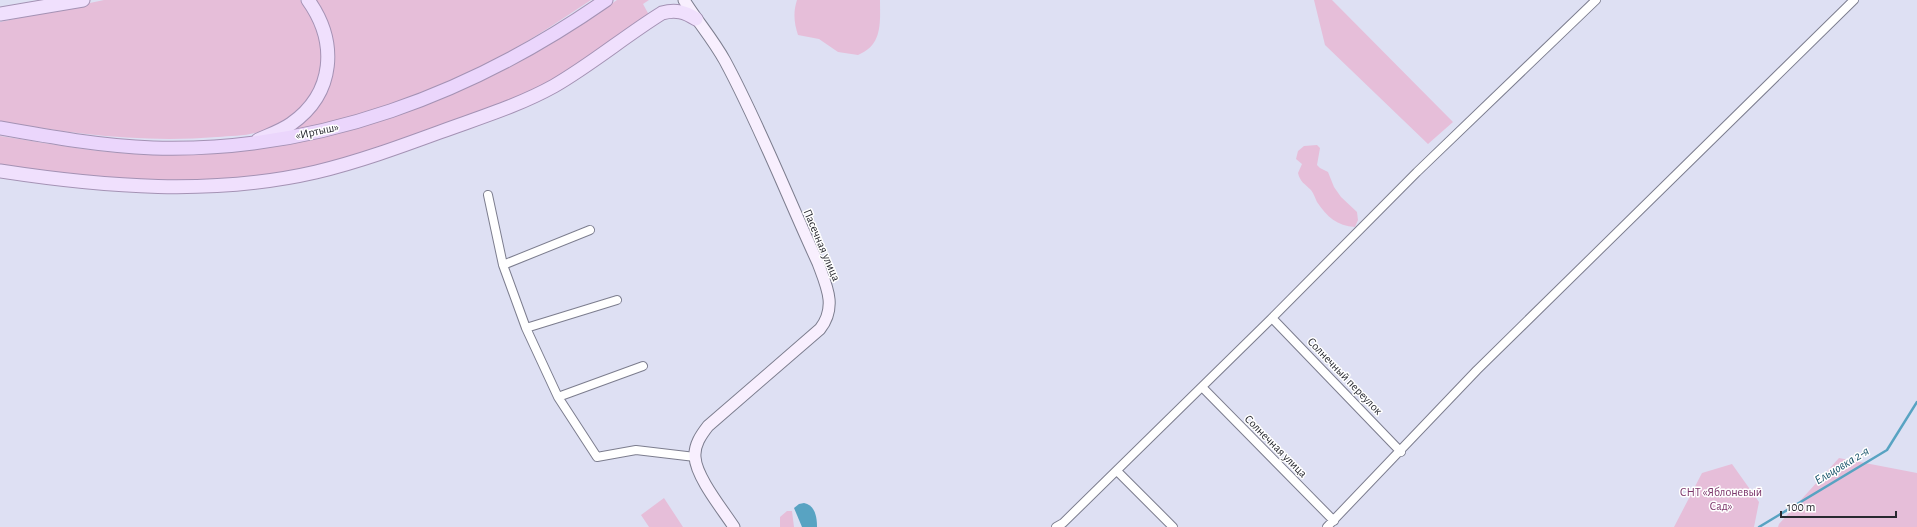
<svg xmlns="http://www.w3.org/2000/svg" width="1917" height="527" font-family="'Alegreya Sans',sans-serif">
	<rect width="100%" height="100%" fill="#dee0f3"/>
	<path fill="#e6bed9" d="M104 0H300C308 9 322 33 323 45 325 53 321 64 320 72 317 101 288 123 262 131 248 136 232 136 217 137 144 143 71 134 0 121V22Z
		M316 0H591C540 34 488 68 430 91 385 109 337 121 290 133L332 53C332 34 327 15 316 0Z
		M617 0H649L643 4 649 15 550 82 525 95C443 124 358 162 272 175 218 183 162 182 108 179 72 177 36 170 0 166V136C52 144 104 154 156 155 295 157 433 114 551 44 574 30 595 15 617 0Z
		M797 0H880C880 22 883 45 858 55L838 52 819 39 798 35C794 23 793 12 797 0Z
		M1314 0H1332L1453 122 1428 144 1325 45Z
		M1317 145 1320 148 1317 165 1320 168 1328 172 1334 187 1341 197 1357 212 1358 220 1355 227C1337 226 1327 217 1317 202 1315 198 1314 194 1311 190 1305 184 1300 182 1298 173L1302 164 1296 159 1298 151 1304 146Z
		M1839 458 1917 473V527H1778L1779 524Z
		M1732 464 1759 502 1754 527H1674L1702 473Z
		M664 498 683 527H649L641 515Z
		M787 511H792L794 527H780V517Z"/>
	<path fill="#58a3c2" d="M804 503C815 505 817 517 817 527H802L794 508 799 504Z"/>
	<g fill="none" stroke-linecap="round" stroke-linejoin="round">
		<path stroke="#58a3c2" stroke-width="2.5" d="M1759 527 1887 450 1917 402"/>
		<g stroke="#7c7d8e" stroke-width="10">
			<path id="minor" d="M488 195 503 265 526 328 558 397 597 457 636 450 695 457
				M503 265 590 230
				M1272 318 1401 452
				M526 328 617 300
				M1202 387 1334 521
				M558 397 643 366
				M1117 471 1173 527
				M1056 527 1063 523 1272 318 1417 172 1596 0
				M1327 527 1477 370 1854 0"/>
		</g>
		<g stroke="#7c7d8e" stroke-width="13">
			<path id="secondary" d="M684 0C697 21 713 39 725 61 760 126 787 196 818 263 827 287 837 307 820 329L708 426C701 435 694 445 695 457 696 477 723 510 734 527"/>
		</g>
		<g stroke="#a492b4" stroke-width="15">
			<path id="primary" d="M0 14 83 0
				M258 140C269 135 281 131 291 124 335 93 338 42 308 0
				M0 171C104 187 212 196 316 172 358 162 399 147 440 132 478 118 518 106 554 86 592 64 625 36 662 13 676 9 685 12 696 19"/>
		</g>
		<g stroke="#a492b4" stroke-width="15">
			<path id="trunk" d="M0 128C50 137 102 146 153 148 317 153 473 93 606 0"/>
		</g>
		<use href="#minor" stroke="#fff" stroke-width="8"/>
		<use href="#secondary" stroke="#f8effe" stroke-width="11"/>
		<use href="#primary" stroke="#f0e0fd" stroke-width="13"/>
		<use href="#trunk" stroke="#ebd6fc" stroke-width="13"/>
	</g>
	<g text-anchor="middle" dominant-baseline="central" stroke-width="3" stroke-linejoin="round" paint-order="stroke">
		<g font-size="12" fill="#282930" stroke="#fff">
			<text transform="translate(317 131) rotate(-12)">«Иртыш»</text>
			<text transform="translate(822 245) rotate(67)">Пасечная улица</text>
			<text transform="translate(1345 376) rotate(46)">Солнечный переулок</text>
			<text transform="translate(1276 446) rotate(45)">Солнечная улица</text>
		</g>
		<g font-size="12" fill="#7c376b" stroke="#fff">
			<text x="1721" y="492">СНТ «Яблоневый<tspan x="1721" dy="14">Сад»</tspan></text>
		</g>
		<g font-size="13" font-style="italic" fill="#145168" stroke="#fff">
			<text transform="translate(1842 466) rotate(-31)">Ельцовка 2-я</text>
		</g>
	</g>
	<path d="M1781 511v6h115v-6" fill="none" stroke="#282930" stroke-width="2"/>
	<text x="1787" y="511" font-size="12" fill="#282930" stroke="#ffffff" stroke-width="3" paint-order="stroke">100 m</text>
</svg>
